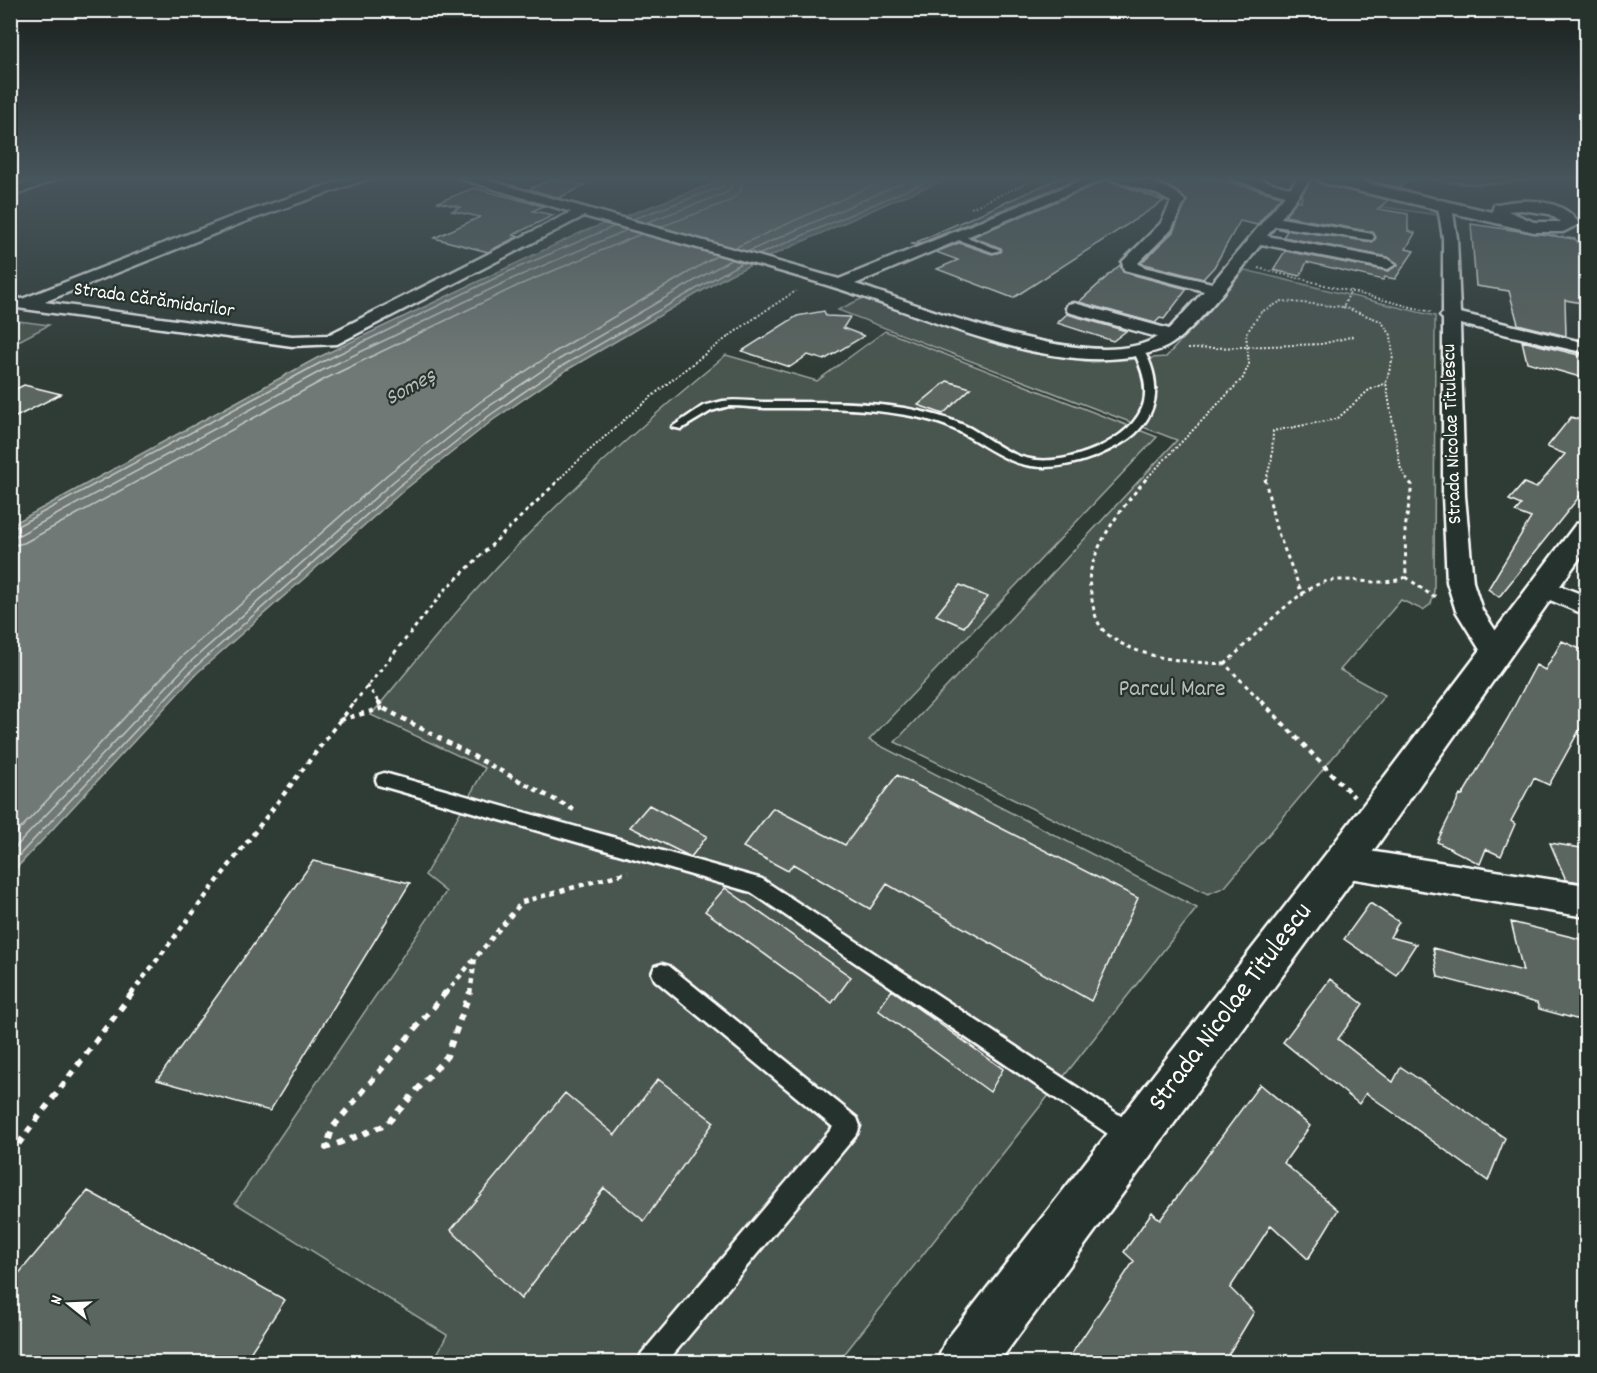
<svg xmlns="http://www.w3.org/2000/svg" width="1597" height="1373" font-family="Dekko,sans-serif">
	<rect width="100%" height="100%" fill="#2f3b35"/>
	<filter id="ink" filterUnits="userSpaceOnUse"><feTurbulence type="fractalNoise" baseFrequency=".0167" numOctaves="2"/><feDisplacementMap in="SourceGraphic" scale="12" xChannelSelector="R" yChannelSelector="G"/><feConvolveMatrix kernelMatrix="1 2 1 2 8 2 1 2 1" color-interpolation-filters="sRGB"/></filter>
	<g filter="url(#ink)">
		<path fill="#4a544f" stroke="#a4aaa7" stroke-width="1.5" d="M1321 185 1340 186 1439 208 1437 215 1301 195 1303 190Z
			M1245 270 1435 316 1434 591 1431 604 1423 610 1401 600 1340 670 1385 695 1225 887 1208 894 895 742 1177 440 838 310 867 296 1030 353 1092 362 1166 357Z
			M11 320 49 325 11 345Z
			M885 331 1157 437 869 740 1197 908 838 1362H433L447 1335 235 1203 446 892 425 875 485 768 371 715C406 673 440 630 477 589 553 504 638 427 726 355L817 381Z"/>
		<path fill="#707975" stroke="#a9afac" stroke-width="1.5" d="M727 178H951L899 198 729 275 565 371 493 420 403 491 197 673 11 874V525L317 358 582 232Z"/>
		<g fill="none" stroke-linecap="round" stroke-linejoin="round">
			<path stroke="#c6c9c8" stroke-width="1.5" d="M633 219 722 187 726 178
				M645 223 726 193 732 187 734 178
				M660 227 730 201 740 192 743 178
				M734 248 889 178
				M747 252 913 178
				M758 255 934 178
				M10 530 320 363 510 271 615 226
				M10 537 19 535 323 370 514 278 627 230
				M10 546 24 543 327 378 517 286 641 234
				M10 840 181 657 388 474 480 402 553 353 718 255
				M10 853 188 664 394 481 485 409 558 360 732 259
				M10 865 193 669 399 486 490 415 562 366 743 262"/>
			<path fill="#a9afac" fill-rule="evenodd" d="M1425 178 1481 183 1536 178C1501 188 1460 188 1425 178Z"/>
		</g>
		<path fill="#5b6661" stroke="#fff" stroke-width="1.5" d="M1060 178H1080L916 245 912 244Z
			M1143 178H1213L1281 196 1257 225 1240 221 1214 267 1203 279 1141 263 1173 232 1187 201 1170 187Z
			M1313 178 1323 185 1388 200 1378 209 1408 214V231L1415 233 1406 249 1414 251 1395 279 1385 277 1383 280 1307 262 1300 276 1273 270 1285 251 1388 271 1398 265 1388 257 1283 237 1287 231 1276 228 1372 242 1376 238 1372 232 1285 216 1297 200 1301 201 1302 194Z
			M1358 178H1410L1400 188Z
			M552 179 585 185 559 198 529 189Z
			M1107 180 1164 201 1013 298 937 269 958 260 936 252 959 243 992 254 1001 252V248L972 237Z
			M474 188 543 206 533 211 554 215 513 235 518 236 488 252 434 238 480 217 452 211 460 207 438 202Z
			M1471 224 1575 239 1587 252V304L1565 300 1566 336 1518 324 1509 291 1476 286Z
			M1120 265 1123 272 1187 289 1164 319 1160 318 1155 323 1079 302Z
			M824 311 826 316 850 317 843 328 864 336 824 360 808 355 790 367 742 351 797 316Z
			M1067 314 1126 331 1113 341 1057 323Z
			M1522 341 1587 357V379L1527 362Z
			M947 381 971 388 943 414 918 405Z
			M24 385 61 394 10 420V392Z
			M1571 417 1587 422V487L1499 597 1488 589 1531 518 1515 512 1521 505 1509 500 1524 483 1536 488 1565 454 1547 447Z
			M960 585 988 597 964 627 936 615Z
			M1562 641 1587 652V716L1549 785 1534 778 1511 821 1515 824 1501 856 1486 849 1480 864 1437 842 1460 795 1462 796 1508 718 1536 665 1545 670Z
			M897 775 1138 898 1091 1001 887 884 870 909 793 864 788 871 743 847 773 808 845 845Z
			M649 805 707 836 691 857 630 827Z
			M1550 843 1587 849V883L1566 880Z
			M313 861 410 883 270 1111 157 1080Z
			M725 888 851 977 832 1003 705 911Z
			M1370 903 1399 922 1390 937 1416 944 1396 975 1344 939Z
			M1511 922 1584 940 1587 948V1022L1539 1009 1537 1003 1438 977 1433 948 1523 971Z
			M1330 979 1363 1004 1338 1039 1393 1082 1401 1067 1505 1138 1488 1181 1366 1093 1359 1104 1283 1042Z
			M892 990 1003 1069 990 1092 878 1010Z
			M658 1079 714 1122 644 1221 604 1188 521 1299 451 1230 565 1093 615 1135Z
			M1260 1084 1310 1126 1284 1163 1338 1210 1308 1259 1271 1225 1230 1288 1254 1312 1224 1362H1066L1134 1261 1124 1252 1152 1212 1160 1220Z
			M88 1191 285 1300 244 1362H10V1284Z"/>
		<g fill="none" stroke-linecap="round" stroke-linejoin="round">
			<g stroke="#fff" stroke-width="5">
				<path id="lane" d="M953 234H959L1000 250 993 252 953 238Z
					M1138 347C1149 352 1155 376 1155 387 1157 410 1142 432 1122 443 1090 462 1046 476 1010 460 991 452 976 440 958 431 942 423 924 418 906 415 861 407 815 408 770 408 756 408 743 406 729 406L711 411 681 429 672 427 703 406 723 401C738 399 753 402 768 402 814 402 859 401 904 408 926 412 950 418 970 428 989 439 1008 455 1030 459 1065 467 1135 441 1144 402 1148 384 1141 366 1133 350Z
					M384 773 762 879 1139 1128 1142 1136 1139 1144 1131 1147 1123 1144 751 892 378 785 376 780 378 775Z
					M662 964 669 966 857 1118 860 1126 857 1134 667 1362H638L642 1353 833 1127 655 980 652 973 655 966Z"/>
			</g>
			<g stroke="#fff" stroke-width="5">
				<path id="street" d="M41 178H61L10 197V188Z
					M349 178H370L244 222 44 302 292 336 328 335 571 212 458 178H480L839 279 1087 178H1106L855 284C922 305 1095 377 1157 337L1068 312 1066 308 1068 304 1074 303 1169 329 1204 291 1124 270 1122 262 1161 223 1171 202 1157 194 1108 178C1132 178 1168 181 1185 201L1171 230 1138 263 1143 267 1212 283 1285 195 1229 178H1252L1290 188 1298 178H1311L1281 218 1367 233 1372 234 1374 237 1372 240 1275 226 1267 236 1388 259 1396 264 1388 269 1261 244C1241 270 1191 338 1162 349 1064 385 929 316 833 287 751 262 667 240 584 216L337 344 292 346 10 307V297L22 299 234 216Z
					M1445 203 1452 207 1457 238 1460 313 1586 343V353L1460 324 1465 496 1473 582 1482 610 1509 651 1505 658 1495 661 1485 658 1456 611 1447 582 1443 496V319L1440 316 1443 313V238L1438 207Z
					M1542 579 1586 596V615L1533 593 1529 587 1533 581Z
					M1343 847 1586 885V917L1343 877 1331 872 1326 862 1331 852Z"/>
			</g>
			<g stroke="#fff" stroke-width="5">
				<path id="secondary" d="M1317 178H1346L1492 212 1494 205C1521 198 1563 197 1579 224L1563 232H1534L1324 183ZM1521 210 1549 214 1561 222H1534L1508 211Z
					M1586 522V549L1357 874 999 1362H937L945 1342 1329 850 1576 524Z"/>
			</g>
			<path stroke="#fff" stroke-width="2" stroke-dasharray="2 2" stroke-linecap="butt" d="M971 208 1038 178
				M1258 268 1431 312
				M1343 307 1381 321 1391 335 1393 357 1386 383 1401 470 1408 480
				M1188 349 1322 344 1354 336
				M558 480C628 413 714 342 796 291
				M1145 480 1243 378 1249 364 1246 334 1261 312 1282 301 1343 307 1351 290
				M1266 480 1272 458 1273 431 1337 419 1369 390 1386 383"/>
			<path stroke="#fff" stroke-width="3" stroke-dasharray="4 4" stroke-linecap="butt" d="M1146 479C1124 505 1098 538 1090 573 1088 582 1091 591 1092 600 1094 612 1097 625 1106 633 1136 659 1187 662 1225 664L1263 703
				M1265 479 1276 528 1303 596
				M1406 577 1432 596H1439
				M1225 664C1248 643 1296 590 1324 582 1352 575 1378 589 1406 577L1405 529 1412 485 1407 479
				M367 685 379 703
				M354 703 445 590 560 479"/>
			<path stroke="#fff" stroke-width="4.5" stroke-dasharray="5 5" stroke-linecap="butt" d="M378 701 383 708 576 811
				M1261 701 1354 797
				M340 720 383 708
				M131 994 355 701
				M445 994 522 902 628 872
				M470 994 475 958"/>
			<path stroke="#fff" stroke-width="6" stroke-dasharray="7 7" stroke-linecap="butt" d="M446 992 333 1127 326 1148 386 1125 447 1056 470 992
				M10 1155 133 992"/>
			<use href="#lane" fill="#26332d" fill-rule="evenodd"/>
			<use href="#street" fill="#26332d" fill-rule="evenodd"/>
			<use href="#secondary" fill="#26332d" fill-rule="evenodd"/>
		</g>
	</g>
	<linearGradient id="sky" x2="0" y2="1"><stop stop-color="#1a201d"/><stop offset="0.48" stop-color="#47555c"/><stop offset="1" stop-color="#47555c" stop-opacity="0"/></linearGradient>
	<rect width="1597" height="371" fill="url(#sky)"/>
	<g text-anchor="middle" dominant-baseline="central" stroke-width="4.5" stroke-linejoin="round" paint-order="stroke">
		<g font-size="20" fill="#fff" stroke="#26332d">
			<text transform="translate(154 301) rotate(8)">Strada Cărămidarilor</text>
			<text transform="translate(1453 434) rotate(-92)">Strada Nicolae Titulescu</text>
		</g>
		<g font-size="22" font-style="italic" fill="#b8bcba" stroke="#26332d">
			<text transform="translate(411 388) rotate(-29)">Someș</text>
		</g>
		<g font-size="24" fill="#b7bbb9" stroke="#26332d">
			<text x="1172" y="690">Parcul Mare</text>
		</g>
		<g font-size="28" fill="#fff" stroke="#26332d">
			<text transform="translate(1232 1008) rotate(-53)">Strada Nicolae Titulescu</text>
		</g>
	</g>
	<rect width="1597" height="1373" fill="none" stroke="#26332d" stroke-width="36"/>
	<rect x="18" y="18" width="1561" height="1337" fill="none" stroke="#fff" stroke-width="2" filter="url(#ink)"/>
	<g transform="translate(69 1304) rotate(288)" stroke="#26332d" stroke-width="4.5" paint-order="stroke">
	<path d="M0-4.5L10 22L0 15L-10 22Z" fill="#ffffff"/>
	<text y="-9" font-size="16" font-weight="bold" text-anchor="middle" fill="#ffffff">N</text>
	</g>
</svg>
